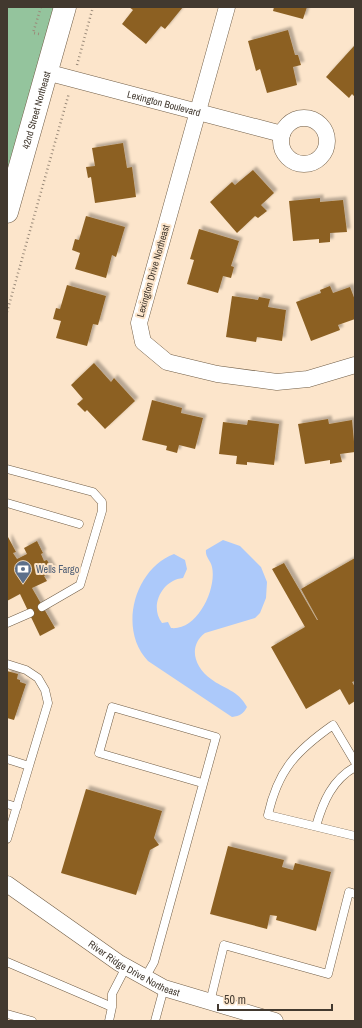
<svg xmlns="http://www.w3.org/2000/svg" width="362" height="1028" font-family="'Archivo Narrow',sans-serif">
	<defs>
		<filter id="shadow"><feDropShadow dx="3.5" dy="-3.5" stdDeviation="1" flood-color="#0004"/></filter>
	</defs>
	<rect width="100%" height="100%" fill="#fce5cb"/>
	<path fill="#94c49d" d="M7 7H65L7 212Z"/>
	<path fill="#acc9fa" d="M223 540 240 546 261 567 267 582 266 598 260 613 255 618 205 633C188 646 194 667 211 679 224 689 238 690 247 707 243 714 240 716 232 717L148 661C118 630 134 569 174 554L185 560 187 569 183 578C162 580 149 606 162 623L168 622 171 628C197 631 217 589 212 567 211 561 205 557 206 550Z"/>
	<path fill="#8c6124" filter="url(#shadow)" d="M129 7H183L165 29 161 26 146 44 122 24 133 10Z
		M274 7H307L303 19 273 11Z
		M288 30 295 55H298L301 65 293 67 297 85 267 93 260 69 256 71 248 41Z
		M354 46 355 97 352 94 349 98 326 77Z
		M123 143 127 168 132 167 136 197 95 203 91 177 88 178 86 167 95 166 92 148Z
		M253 170 274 193 261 205 267 211 258 218 255 216 237 233 210 202 232 182 235 185Z
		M320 198V202L343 200 347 232 330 233V242L319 243V239L293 241 289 201Z
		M86 216 125 227 116 257 112 255 106 278 75 269 80 253 72 250 75 239 79 240Z
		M199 229 239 241 231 266 234 267 231 278 223 276 218 293 187 284 194 260 190 259Z
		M67 285 106 296 98 325 93 324 87 346 56 338 61 321 53 319 56 308 60 309Z
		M330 286 333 293 350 287 355 300V319L338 325 340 330 311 341 296 302 321 293 320 290Z
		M232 296 258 300 259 297 270 299 268 307 286 310 282 341 257 337 256 342 226 337Z
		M94 363 111 382 114 378 135 401 105 429 87 410 85 412 77 404 83 399 71 385Z
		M152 400 182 408 181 413 203 418 195 449 179 445 177 453 166 450 167 446 142 440Z
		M328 419 329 424 352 420 355 452 340 454 342 462 330 464V460L305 464 298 424Z
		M248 420 279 424 274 465 247 462V465L236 464 237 456 219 454 223 422 247 425Z
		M8 537 16 552 13 553 17 559 27 554 24 548 37 541 43 553 41 554 44 561 47 560 53 571 44 576 47 581 32 588 55 628 40 636 20 594 7 601Z
		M355 558V681L352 682 355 687V701L349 705 340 689 306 709 271 647 305 627 272 569 284 563 317 620H318L301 589Z
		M7 671 18 674 17 679 20 680V682L26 684 14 720 7 718Z
		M86 789 162 811 154 838 159 845 150 850 136 895 61 873Z
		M228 846 284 860 282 867 293 870 295 863 331 872 316 931 276 920 277 916 270 915 267 929 210 914Z"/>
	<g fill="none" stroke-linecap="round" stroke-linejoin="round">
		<g stroke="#715e47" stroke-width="9">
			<path id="lane" d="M7 469 93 492 102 502V511L80 585 42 607
				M7 503 79 524
				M7 623 30 613
				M7 664 26 670 38 678 45 690 48 703 29 766
				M7 759 29 766 7 839
				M355 762 333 725C296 751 278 770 268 815L355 836
				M7 804 17 807
				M316 826C323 802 332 780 355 767
				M7 962 112 1007
				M145 978 154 962 216 737 112 707 99 753 202 783
				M210 1002 224 945 328 974 349 892 355 894
				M7 1014 32 1021
				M109 1021 112 1007V994L126 967
				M155 1021 164 988"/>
		</g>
		<g stroke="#715e47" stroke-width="17">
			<g id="street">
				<path d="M227 7 139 323 143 342 167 362 217 374 277 382 308 379 355 365"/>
				<path id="s1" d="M46 72 282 134"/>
				<circle cx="304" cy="141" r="23"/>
				<path id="s2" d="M7 884 119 963 164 988 275 1021"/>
			</g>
		</g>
		<g stroke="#715e47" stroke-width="23">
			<g id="secondary">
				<path id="s3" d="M7 212 65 7"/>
			</g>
		</g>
		<path stroke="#9b8b7a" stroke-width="2.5" stroke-dasharray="1 3" stroke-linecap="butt" d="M39 34 33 33 41 7
			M77 65 93 7
			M7 312 69 93"/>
		<use href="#lane" stroke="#fff" stroke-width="8"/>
		<use href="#street" stroke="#fff" stroke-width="16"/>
		<use href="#secondary" stroke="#fff" stroke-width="22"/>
	</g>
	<defs>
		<g id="bank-pin" transform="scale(0.9)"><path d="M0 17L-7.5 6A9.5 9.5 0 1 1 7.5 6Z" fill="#5c6f8a" stroke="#fce5cb"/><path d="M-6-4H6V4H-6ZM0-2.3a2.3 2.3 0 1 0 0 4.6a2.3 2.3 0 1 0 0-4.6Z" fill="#fff"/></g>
	</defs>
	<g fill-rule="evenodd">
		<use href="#bank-pin" x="23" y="569"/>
	</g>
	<g text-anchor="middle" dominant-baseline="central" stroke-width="4" stroke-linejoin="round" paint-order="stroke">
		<g font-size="10" fill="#42392f" stroke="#fce5cb">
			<text stroke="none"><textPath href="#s1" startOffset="122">Lexington Boulevard</textPath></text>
			<text stroke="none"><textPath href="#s3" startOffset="106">42nd Street Northeast</textPath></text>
			<text transform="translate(153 271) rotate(-74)">Lexington Drive Northeast</text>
			<text stroke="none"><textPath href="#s2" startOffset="153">River Ridge Drive Northeast</textPath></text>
		</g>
		<g font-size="10" fill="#4e5e75" stroke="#fce5cb" text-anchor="start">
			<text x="36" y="569">Wells Fargo</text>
		</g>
	</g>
	<rect width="362" height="1028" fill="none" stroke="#42392f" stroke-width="16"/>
	<path d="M218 1004v6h114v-6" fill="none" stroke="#42392f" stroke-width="2"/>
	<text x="224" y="1004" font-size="12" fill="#42392f" stroke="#fce5cb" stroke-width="3" paint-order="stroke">50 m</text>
</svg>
